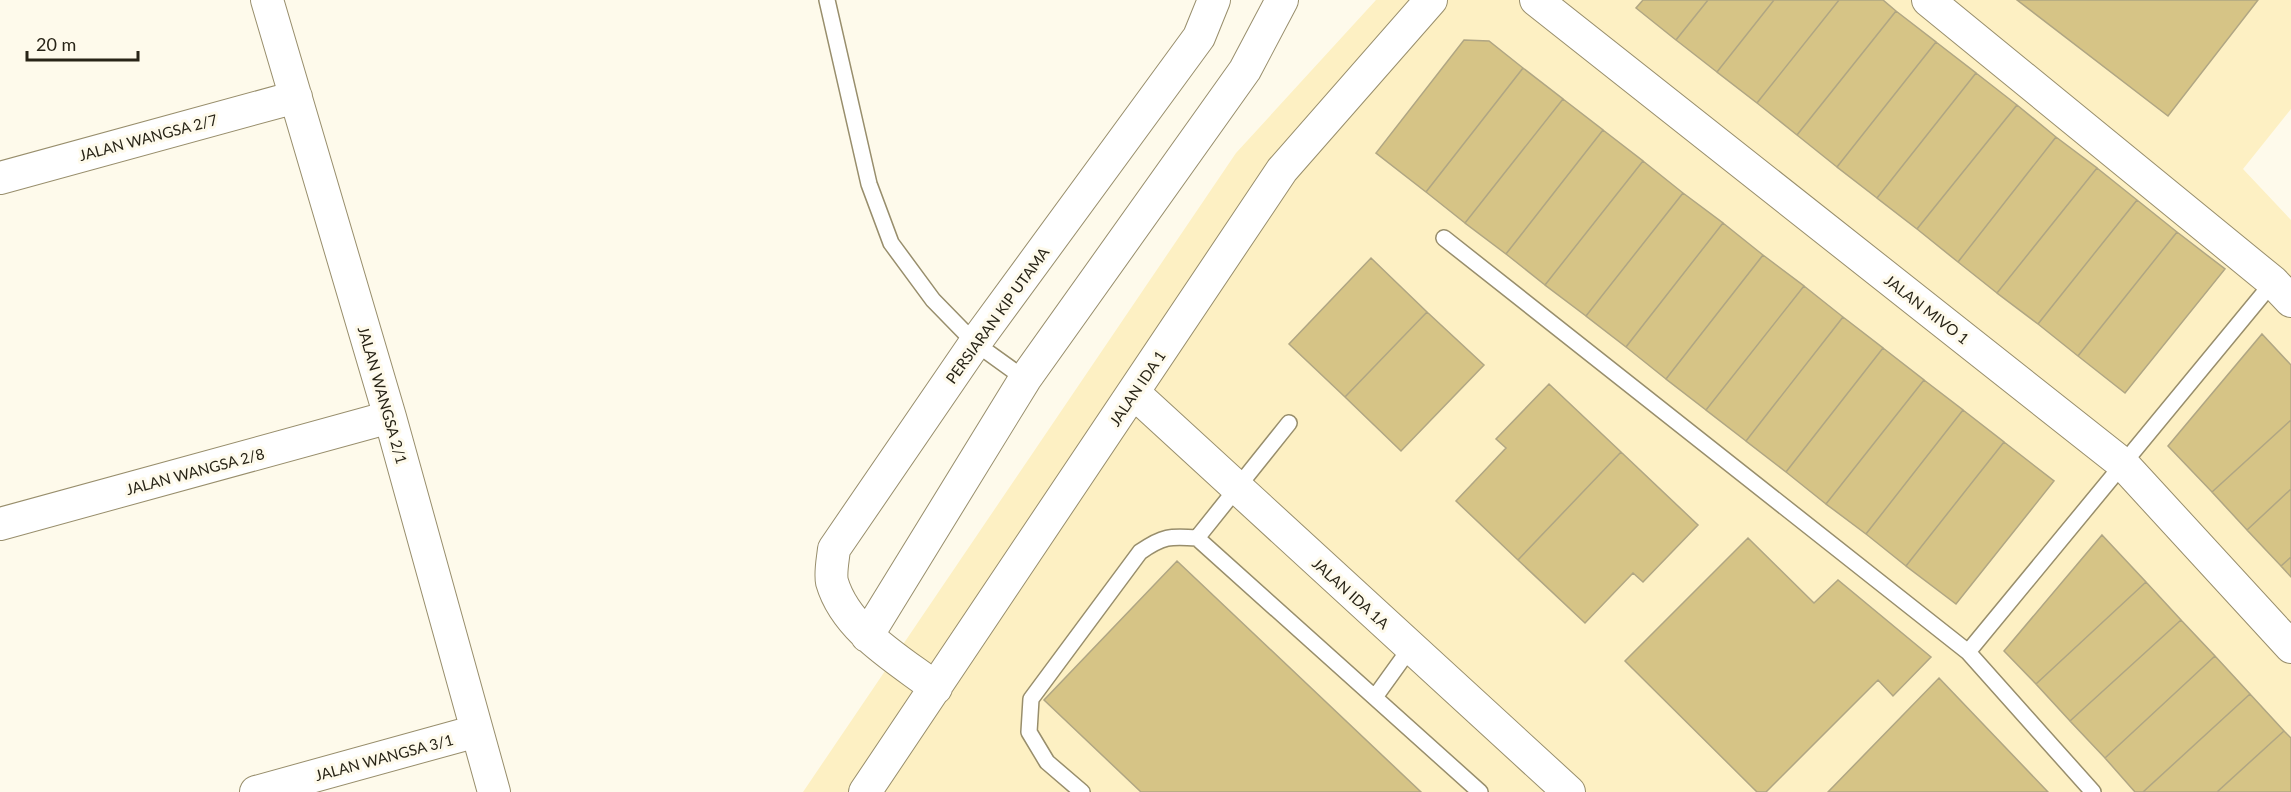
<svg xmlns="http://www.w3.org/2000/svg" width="2291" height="792" font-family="Lato,sans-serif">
	<rect width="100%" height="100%" fill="#fefaeb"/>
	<path fill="#fdf0c3" d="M1376 0H2291V109L2243 169 2291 220V792H803L1236 153Z"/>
	<path fill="#d6c486" stroke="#b0a683" stroke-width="1.5" d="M1643 0H1708L1676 40 1636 8Z
		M1708 0H1774L1717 72 1676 40Z
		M1774 0H1839L1757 103 1717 72Z
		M1839 0H1883L1896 11 1797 135 1757 103Z
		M2017 0H2258L2168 116Z
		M1896 11 1936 42 1837 167 1797 135Z
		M1464 40 1489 41 1523 68 1426 192 1376 153Z
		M1936 42 1976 73 1877 198 1837 167Z
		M1523 68 1563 99 1465 223 1426 192Z
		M1976 73 2017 105 1917 229 1877 198Z
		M1563 99 1603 130 1506 254 1465 223Z
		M2017 105 2056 137 1958 262 1917 229Z
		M1603 130 1643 161 1545 285 1506 254Z
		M2056 137 2097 168 1997 293 1958 262Z
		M1643 161 1683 193 1586 316 1545 285Z
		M2097 168 2137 200 2038 324 1997 293Z
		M1683 193 1723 223 1626 347 1586 316Z
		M2137 200 2177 232 2078 356 2038 324Z
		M1723 223 1763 255 1666 379 1626 347Z
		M2177 232 2225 269 2125 393 2078 356Z
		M1763 255 1804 286 1706 410 1666 379Z
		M1371 258 1427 312 1345 397 1289 344Z
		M1804 286 1843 317 1746 441 1706 410Z
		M1427 312 1484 365 1401 451 1345 397Z
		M1843 317 1883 348 1786 472 1746 441Z
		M2262 334 2291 365V420L2212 492 2168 446Z
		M1883 348 1924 380 1826 504 1786 472Z
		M1924 380 1963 410 1866 534 1826 504Z
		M1549 384 1621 452 1518 560 1456 501 1506 448 1496 439Z
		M1963 410 2004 442 1906 566 1866 534Z
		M2291 420V489L2247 530 2212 492Z
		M2004 442 2054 481 1956 604 1906 566Z
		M1621 452 1698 525 1643 582 1633 573 1585 623 1518 560Z
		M2291 489V557L2281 566 2247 530Z
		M2102 535 2146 582 2036 684 2004 651Z
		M1748 538 1814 603 1838 580 1931 657 1893 696 1878 680 1766 792H1757L1625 661Z
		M2291 557V577L2281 566Z
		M1177 561 1421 792H1141L1044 700Z
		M2146 582 2181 620 2070 721 2036 684Z
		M2181 620 2215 656 2105 758 2070 721Z
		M2215 656 2250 694 2143 792H2135L2105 758Z
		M1939 678 2048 792H1828Z
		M2250 694 2284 731 2217 792H2143Z
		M2284 731 2291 738V792H2217Z"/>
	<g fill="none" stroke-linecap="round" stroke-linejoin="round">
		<g stroke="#988e6c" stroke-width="18">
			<path id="lane" d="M827 0 869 184 891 243 933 300 975 343 1025 379
				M1444 238 1968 652 2093 792
				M1197 538 1480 792
				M1968 652 2273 282
				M1375 697 1411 647
				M1082 792 1047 762 1029 732 1031 699 1140 552C1163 536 1170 536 1197 538L1289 423"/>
		</g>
		<g stroke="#988e6c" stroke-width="34">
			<path id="street" d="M267 0 390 417 494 792
				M1536 0 2123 464 2291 647
				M1928 0 2273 282 2291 301
				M0 178 296 97
				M1134 393 1569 792
				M0 524 390 417
				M867 636 1025 379 1245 70 1282 0
				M936 688C898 659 846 630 832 582 830 573 833 559 834 549L975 343 1199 37 1214 0
				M256 792 477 731
				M865 792 1282 170 1431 0"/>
		</g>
		<use href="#lane" stroke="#fff" stroke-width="15"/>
		<use href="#street" stroke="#fff" stroke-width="32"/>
	</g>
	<g text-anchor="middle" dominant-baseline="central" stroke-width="6" stroke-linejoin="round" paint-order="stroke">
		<g font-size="15" fill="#282417" stroke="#fefaeb">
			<text transform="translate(148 137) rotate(-15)">JALAN WANGSA 2/7</text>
			<text transform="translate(1927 309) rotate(38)">JALAN MIVO 1</text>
			<text transform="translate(997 315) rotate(-54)">PERSIARAN KIP UTAMA</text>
			<text transform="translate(1137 388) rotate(-56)">JALAN IDA 1</text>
			<text transform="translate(383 395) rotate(74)">JALAN WANGSA 2/1</text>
			<text transform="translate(195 471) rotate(-15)">JALAN WANGSA 2/8</text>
			<text transform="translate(1351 593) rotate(42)">JALAN IDA 1A</text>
			<text transform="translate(384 757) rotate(-15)">JALAN WANGSA 3/1</text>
		</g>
	</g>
	<path d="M27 51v9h111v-9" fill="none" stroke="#282417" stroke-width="3"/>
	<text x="36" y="51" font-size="18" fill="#282417" stroke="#fefaeb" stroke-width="4.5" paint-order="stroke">20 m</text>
</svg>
